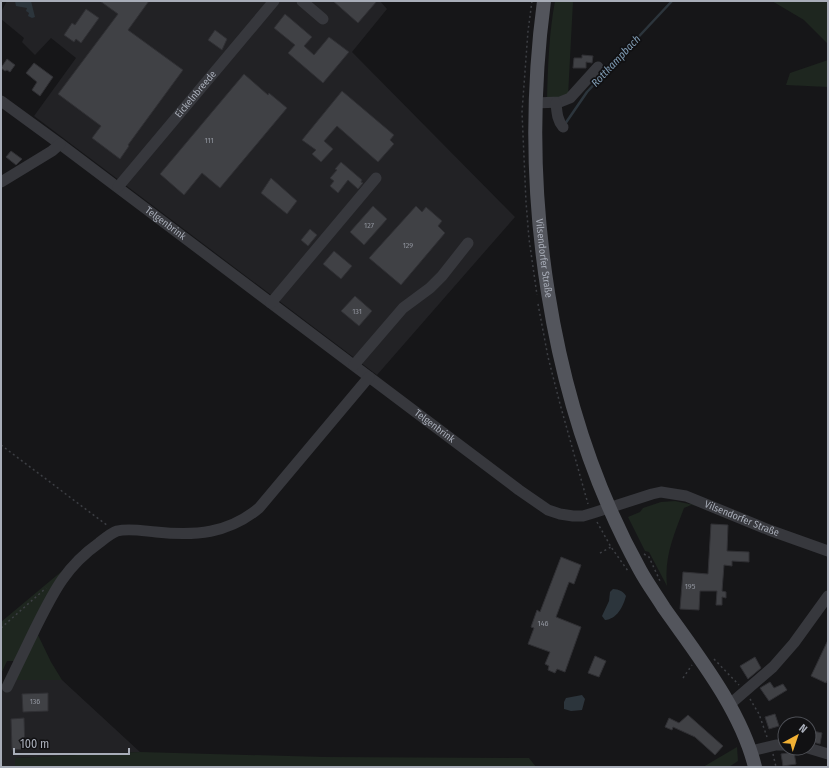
<svg xmlns="http://www.w3.org/2000/svg" width="829" height="768" font-family="'Fira Sans Condensed',sans-serif">
	<rect width="100%" height="100%" fill="#161618"/>
	<path fill="#222225" d="M7 1H380L387 9 352 52 515 217 377 375 34 116 76 58 51 38 35 55 22 42 24 38 1 19V12Z
		M14 680H62L140 752 16 758 15 767H1V689L7 687Z"/>
	<path fill="#1e261f" d="M555 1H573L568 96 547 99C548 66 549 33 555 1Z
		M772 1H828V44L804 20Z
		M828 60V87L786 85 790 73Z
		M675 501 699 506 691 505 684 508C674 535 664 556 667 586L649 552 645 551 628 517 640 512 643 508 661 502Z
		M62 571 41 606 14 661H7L1 674V622Z
		M37 633 51 662 62 680H14Z
		M737 747 738 761 729 767H703Z
		M140 752 325 757 529 758 536 767H14H15V758Z"/>
	<path fill="#2c353c" d="M15 1H31L35 17 32 18 28 16 29 13 26 11 27 8 16 6Z
		M613 589C619 589 624 592 626 596 623 607 617 619 605 620L602 616 609 601 610 592Z
		M582 695 585 699 582 710 571 711 564 709V702L566 698Z"/>
	<g fill="none" stroke-linecap="round" stroke-linejoin="round">
		<path stroke="#2c353c" stroke-width="2.5" d="M565 124 587 92 672 1"/>
	</g>
	<path fill="#404145" stroke="#303034" d="M100 1H149L128 30 183 70 128 145 129 146 120 159 92 138 101 126 58 94 118 14Z
		M333 1H377L358 23Z
		M86 9 99 18 81 43 76 39 74 42 64 35 72 23 75 25Z
		M285 14 312 37 304 46 314 55 329 37 349 52 323 83 288 53 295 45 274 28Z
		M215 30 227 39 222 50 208 40Z
		M582 55 593 56 592 63 586 62V68H573L574 58H582Z
		M7 59 15 65 10 72 7 70 5 71 1 68Z
		M34 63 53 77 40 96 32 90 37 82 26 73Z
		M244 74 268 95 269 93 287 108 220 188 202 173 184 195 160 174Z
		M342 91 394 135 390 140 394 144 378 162 337 126 324 141 333 149 321 162 312 154 316 150 302 140Z
		M11 151 22 159 16 165 6 157Z
		M341 162 362 180 361 182 363 183 358 189 348 180 338 193 330 186 334 181 330 178 337 170 335 169Z
		M271 178 297 201 287 214 261 193Z
		M373 206 387 219 364 245 350 232Z
		M416 206 422 212 426 207 442 221 438 226 445 233 401 285 369 258Z
		M310 229 317 235 308 246 301 240Z
		M334 251 352 266 341 279 323 264Z
		M355 296 372 311 359 326 341 311Z
		M711 524 728 525 727 551 749 552V562L732 561V566L724 565 722 591 726 592V598L722 597V605H716L717 591H700L699 610 680 609 683 572 708 574Z
		M561 557 581 565 574 584 569 582 556 617 581 627 565 672 557 669 555 673 548 670 549 666 545 664 550 652 528 644 534 628 531 627 537 610 540 612Z
		M828 640V679L826 683 811 676Z
		M595 656 606 661 599 677 588 673Z
		M755 657 761 668 748 679 740 666Z
		M770 682 774 688 783 684 787 690 769 701 760 688Z
		M48 693V711L23 712 22 694Z
		M775 714 779 726 769 729 765 717Z
		M688 715 723 746 715 755 695 737 673 727 672 730 665 727 669 718 679 723Z
		M24 718 25 749 12 750 11 719Z
		M809 730 822 733 820 744 809 741Z
		M794 752 796 764 783 766 781 754Z"/>
	<g fill="none" stroke-linecap="round" stroke-linejoin="round">
		<path stroke="#3d3f44" stroke-width="1.5" stroke-dasharray="2 3" stroke-linecap="butt" d="M532 1 528 31 522 112 526 202 529 239 537 295
			M538 304 548 357 560 404 588 504
			M1 445 108 526
			M597 522 611 547 628 571
			M600 553 611 547
			M644 554 649 557 660 581
			M1 628 46 588
			M714 659 739 685
			M683 678 692 665
			M750 699 759 714 767 737
			M773 754 776 767"/>
		<g stroke="#37383d" stroke-width="11">
			<path d="M302 1 323 19"/>
			<path id="s1" d="M1 101 60 144 519 490 548 510 560 514 573 516H583L593 513 652 494 661 492 686 496 769 530 828 551"/>
			<path d="M535 103 560 102 570 98 598 67"/>
			<path d="M556 103C557 112 557 120 563 127"/>
			<path d="M1 182 52 151 60 144"/>
			<path id="s2" d="M118 187 274 1"/>
			<path d="M271 303 376 178"/>
			<path d="M354 365 403 308 430 288 442 276 468 243"/>
			<path d="M7 687C16 668 26 648 35 629 53 593 65 567 99 543 104 539 111 533 117 531 129 528 144 531 156 532 195 536 228 534 259 508L369 377"/>
			<path d="M729 705 773 667 794 643 828 596"/>
			<path d="M808 748 828 754"/>
			<path d="M751 751 776 745H785"/>
		</g>
		<path stroke="#53555c" stroke-width="14" id="s3" d="M544 1C519 188 548 404 640 570 647 583 656 595 664 608 698 656 741 710 755 767"/>
	</g>
	<g text-anchor="middle" dominant-baseline="central" stroke-width="3.5" stroke-linejoin="round" paint-order="stroke">
		<g font-size="8" fill="#8e929b">
			<text x="209" y="140">111</text>
			<text x="369" y="225">127</text>
			<text x="408" y="245">129</text>
			<text x="357" y="311">131</text>
			<text x="690" y="586">195</text>
			<text x="543" y="623">146</text>
			<text x="35" y="701">136</text>
		</g>
		<g font-size="10" fill="#a8adb8" stroke="#111113">
			<text stroke="none"><textPath href="#s2" startOffset="121">Eickelnbreede</textPath></text>
			<text stroke="none"><textPath href="#s1" startOffset="205">Telgenbrink</textPath></text>
			<text stroke="none"><textPath href="#s3" startOffset="258">Vilsendorfer Straße</textPath></text>
			<text stroke="none"><textPath href="#s1" startOffset="542">Telgenbrink</textPath></text>
			<text stroke="none"><textPath href="#s1" startOffset="886">Vilsendorfer Straße</textPath></text>
		</g>
		<g font-size="11" font-style="italic" fill="#7f9bb3" stroke="#111113">
			<text transform="translate(616 61) rotate(-47)">Rottkampbach</text>
		</g>
	</g>
	<rect width="829" height="768" fill="none" stroke="#a8adb8" stroke-width="4"/>
	<g transform="translate(797 736) rotate(40)"><circle r="19" fill="#111113" stroke="#4d4f55"/>
	<path d="M0-3L7 15L0 10L-7 15Z" fill="#f2b134"/>
	<text y="-6" font-size="11" font-weight="bold" text-anchor="middle" fill="#a8adb8">N</text>
	</g>
	<path d="M14 748v6h115v-6" fill="none" stroke="#a8adb8" stroke-width="2"/>
	<text x="20" y="748" font-size="12" fill="#a8adb8" stroke="#111113" stroke-width="3" paint-order="stroke">100 m</text>
</svg>
